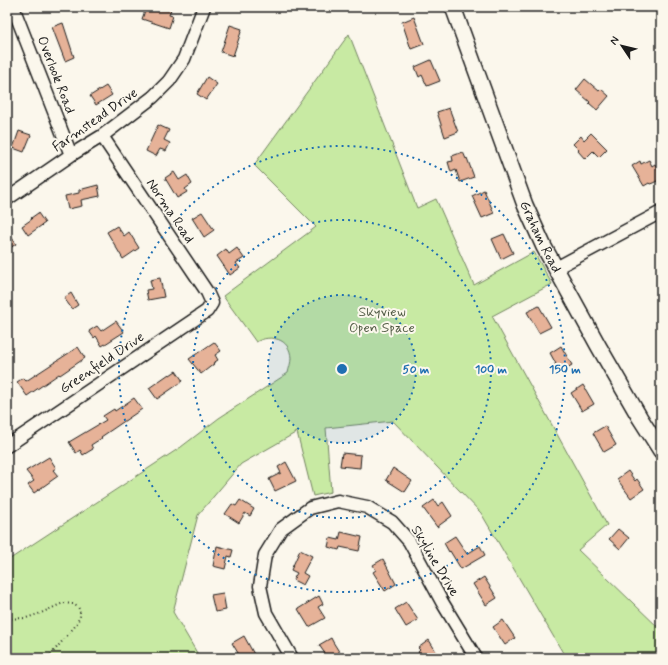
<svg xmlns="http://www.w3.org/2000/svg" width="668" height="665" font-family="Mynerve,sans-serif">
	<rect width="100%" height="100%" fill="#fbf7ec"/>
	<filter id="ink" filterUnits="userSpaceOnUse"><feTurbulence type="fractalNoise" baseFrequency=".025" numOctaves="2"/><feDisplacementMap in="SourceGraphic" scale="8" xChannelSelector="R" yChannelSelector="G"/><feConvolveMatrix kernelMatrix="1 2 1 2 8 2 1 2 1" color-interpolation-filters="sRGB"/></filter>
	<g filter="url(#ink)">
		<path fill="#c8eaa3" stroke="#728360" d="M349 34 417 208 436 199 474 285 534 252 552 284 492 316 607 525 578 550 661 630V658H566L481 513 393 421 326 428 331 492 313 496 297 432 241 464 198 515 173 612 200 658H7V561L181 447 219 418 288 373C289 368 291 363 291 358 290 338 270 334 256 342L223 296 316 227 254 165Z"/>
		<path fill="#e6b298" stroke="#1c1c1c" d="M159 7 171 9 169 15 173 16 169 28 142 19 146 8 158 11Z
			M414 17 424 44 411 49 402 22Z
			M63 23 74 57 65 61 52 27Z
			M230 25 242 29 233 56 221 52Z
			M431 60 440 81 427 86 422 75 419 77 415 67Z
			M207 77 217 84 206 100 197 94Z
			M585 79 599 91 601 89 609 96 597 110 589 103 590 102 576 90Z
			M106 86 112 95 96 105 90 96Z
			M449 108 458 132 445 137 437 112Z
			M158 125 169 130 164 140 170 143 166 151 160 149 156 156 146 151Z
			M19 131 31 135 24 152 13 148Z
			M591 133 607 149 599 157 593 151 585 159 578 151 579 150 573 144 581 136 584 140Z
			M463 152 466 159 467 158 474 177 460 182 456 170 451 172 448 162 453 161 452 156Z
			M649 160 652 166 655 164 661 176V179L653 183 650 184 649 183 644 186 632 166 640 161 641 164Z
			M174 172 179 180 187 175 192 184 185 189 187 192 177 198 165 178Z
			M98 185 100 196 81 200 82 206 68 209 65 196 79 193V190Z
			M484 190 494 213 482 218 472 196Z
			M202 212 214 230 204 237 192 218Z
			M38 213 45 223 28 235 22 226 32 219 31 218Z
			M117 226 124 236 129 232 139 248 123 259 107 232Z
			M7 230 16 244 7 250Z
			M504 234 513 253 501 259 492 239Z
			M237 248 244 258 236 263 240 268 230 275 217 256 226 249 229 254Z
			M160 278 164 297 148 300 146 290 152 289 150 280Z
			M71 293 78 305 72 309 64 298Z
			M539 306 551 327 539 333 527 312Z
			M116 321 124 332 102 346 96 336 94 338 89 331 97 326 101 331Z
			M214 342 221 351 215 355 218 360 213 363 214 364 201 374 189 359Z
			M561 346 572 365 555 375 550 367 556 364 550 353Z
			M78 347 85 358 60 375 59 374 27 396 17 382 23 378 26 381Z
			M176 371 183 381 157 399 149 388 169 374 170 375Z
			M583 385 594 404 582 411 571 393Z
			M134 398 142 409 101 437 102 438 91 445 93 449 83 455 80 450 76 453 69 442 106 420 103 416 114 409 115 411Z
			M605 426 616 445 604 452 593 433Z
			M342 453 361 455 360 468 340 466Z
			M49 457 56 468 53 470 58 476 34 493 28 485 34 481 26 471Z
			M286 462 296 481 275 491 269 479 281 473 278 467Z
			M393 468 412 481 405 492 386 480Z
			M628 471 635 481 637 479 644 489 631 498 617 479Z
			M240 500 254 509 250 516 245 513 239 523 225 514 232 504 236 506Z
			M434 500 438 506 443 502 452 516 437 527 423 508Z
			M618 529 629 538 620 549 609 539Z
			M341 532 362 537 359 551 340 547 339 550 328 547 330 538 339 540Z
			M455 536 467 554 480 546 485 555 461 569 450 551 449 552 444 543Z
			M217 546 233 550 231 557 228 556 225 569 213 566Z
			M300 550 312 556 303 573 308 576 303 585 293 580 297 573 291 570Z
			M383 559 396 584 385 591 373 572 376 570 373 565Z
			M484 577 497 598 486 605 473 584Z
			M223 593 226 610 215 612 211 595Z
			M319 596 323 604 318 607 325 618 309 627 298 609Z
			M406 602 418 620 406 627 395 609Z
			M503 620 515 638 505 645 493 627Z
			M244 636 256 658H241L232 643Z
			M331 638 333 642 343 658H328L319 645Z
			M429 640 440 658H422L418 652 420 650 418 648Z"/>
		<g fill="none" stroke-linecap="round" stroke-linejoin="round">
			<g stroke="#1c1c1c" stroke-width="15">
				<path id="minor" d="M13 7 71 155
					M7 199 71 155 102 136 153 97 169 81 184 59 204 7
					M556 268 661 212
					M7 446 207 311 212 303 207 292 102 136
					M292 658 266 613 260 586 265 555 281 529 310 508 338 501 367 507 392 522 409 541 442 602 476 658"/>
			</g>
			<g stroke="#1c1c1c" stroke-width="18">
				<g id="tertiary">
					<path id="s1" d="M453 7 525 205 544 247 599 347 640 418 661 451"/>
				</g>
			</g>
			<path stroke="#1c1c1c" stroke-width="2" stroke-dasharray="1 3" stroke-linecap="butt" d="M7 619 26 618 41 613 63 603 73 604 78 607 80 611V616L76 625 48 658"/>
			<use href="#minor" stroke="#fbf7ec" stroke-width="12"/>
			<use href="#tertiary" stroke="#fbf7ec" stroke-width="15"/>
		</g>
	</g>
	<circle cx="342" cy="369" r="74" fill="#1f6fb2" fill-opacity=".12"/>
	<g fill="none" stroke="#1f6fb2" stroke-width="2" stroke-dasharray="2 4">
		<circle cx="342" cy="369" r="74"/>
		<circle cx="342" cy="369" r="149"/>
		<circle cx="342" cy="369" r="223"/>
	</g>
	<g text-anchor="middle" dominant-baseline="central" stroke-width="4" stroke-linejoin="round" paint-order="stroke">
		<g font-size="14" fill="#1c1c1c" stroke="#fbf7ec">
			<text transform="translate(56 75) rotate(69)">Overlook Road</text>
			<text transform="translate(95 120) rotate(-35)">Farmstead Drive</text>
			<text transform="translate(170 211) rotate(56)">Norma Road</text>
			<text stroke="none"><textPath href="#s1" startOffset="246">Graham Road</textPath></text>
			<text transform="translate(102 363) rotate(-34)">Greenfield Drive</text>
			<text transform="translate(435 561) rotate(59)">Skyline Drive</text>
		</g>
		<g font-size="14" fill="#505a44" stroke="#fbf7ec">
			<text x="382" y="312">Skyview<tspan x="382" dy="16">Open Space</tspan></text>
		</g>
	</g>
	<circle cx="342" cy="369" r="6" fill="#1f6fb2" stroke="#fbf7ec" stroke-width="2"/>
	<g font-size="12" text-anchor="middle" font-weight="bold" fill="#1f6fb2" stroke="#fbf7ec" stroke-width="4" stroke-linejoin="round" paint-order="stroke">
		<text x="416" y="373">50 m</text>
		<text x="491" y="373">100 m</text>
		<text x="565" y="373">150 m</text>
	</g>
	<rect width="668" height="665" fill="none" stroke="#fbf7ec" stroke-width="24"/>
	<rect x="12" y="12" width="644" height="641" fill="none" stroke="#1c1c1c" stroke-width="1.5" filter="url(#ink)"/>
	<g transform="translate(622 46) rotate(305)" stroke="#fbf7ec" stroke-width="3" paint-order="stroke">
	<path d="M0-3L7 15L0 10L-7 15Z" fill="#1c1c1c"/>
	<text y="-6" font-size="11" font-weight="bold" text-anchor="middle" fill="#1c1c1c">N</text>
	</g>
</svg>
